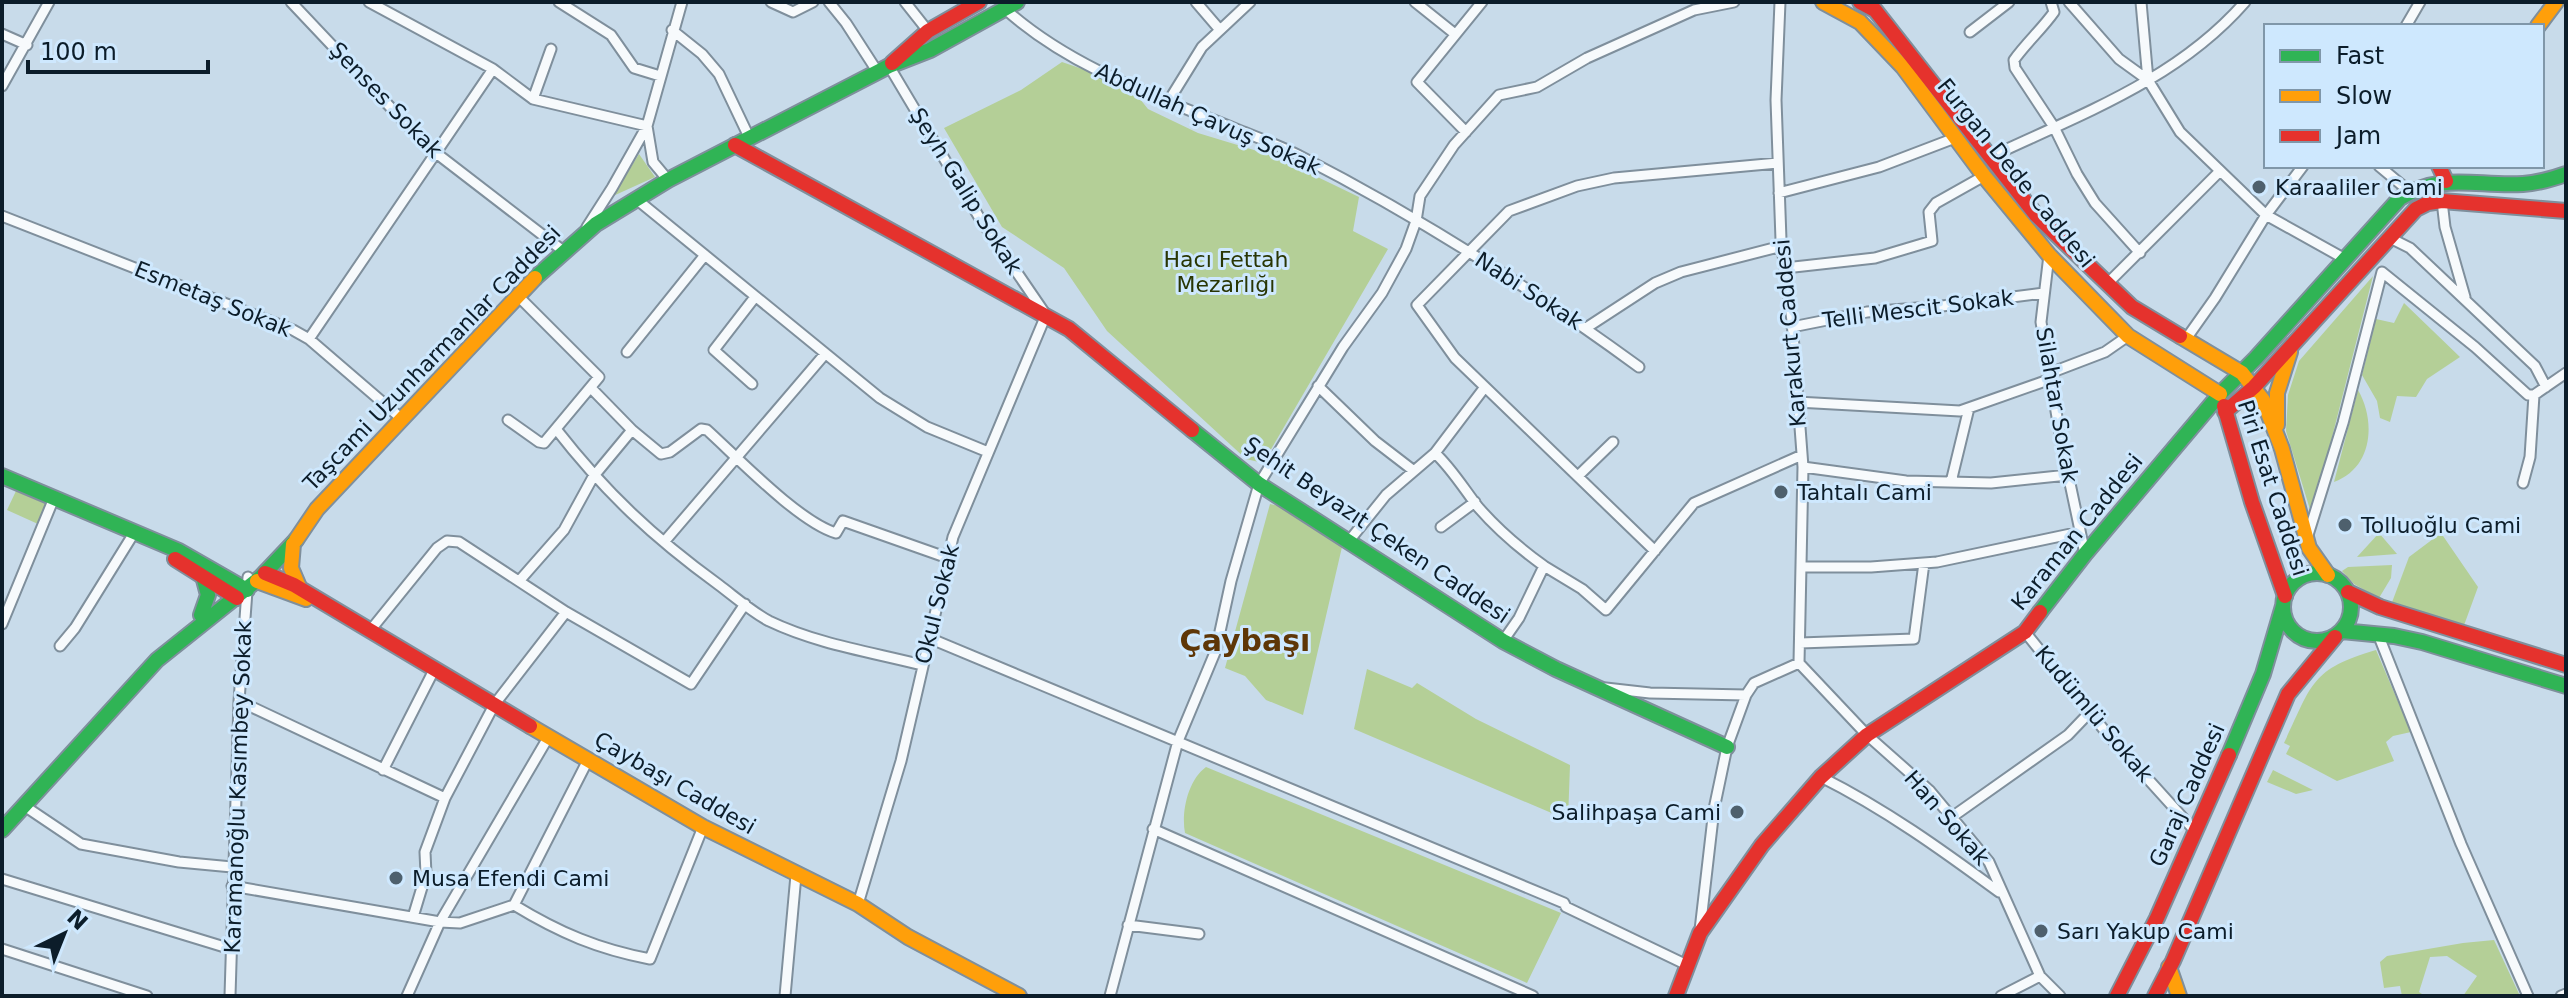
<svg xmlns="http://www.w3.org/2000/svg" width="2568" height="998" font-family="'DejaVu Sans',sans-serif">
	<rect width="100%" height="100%" fill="#c8dbea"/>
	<path fill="#b4cf97" d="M1062 62 1097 74 1140 99 1148 109 1198 133 1274 156 1359 197 1353 231 1388 249 1263 463 1246 459 1107 331 1064 268 1002 227 944 128 1021 90Z
		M639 154 655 177 613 196Z
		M2373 276 2312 516 2286 431 2288 395 2299 361Z
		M2404 303 2460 357 2427 379 2416 397 2397 396 2390 422 2380 418 2377 401 2362 375 2376 319 2394 323Z
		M2358 390C2376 421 2373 468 2334 482Z
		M16 491 46 504 38 524 7 510Z
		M1270 504 1292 509 1342 547 1303 715 1266 700 1245 676 1225 668Z
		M2379 533 2397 554 2357 557Z
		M2441 533 2478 587 2463 628 2391 605 2409 557Z
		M2392 565 2391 578 2379 598 2354 584 2342 571 2348 567Z
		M2376 650 2411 732 2393 736 2386 742 2394 761 2337 781 2286 754 2290 746 2284 743C2312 685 2310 669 2376 650Z
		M1367 669 1412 688 1417 683 1476 719 1570 765 1568 820 1354 729Z
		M1206 767 1561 913 1527 983 1185 833C1181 812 1188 780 1206 767Z
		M2273 770 2313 790 2296 794 2267 782Z
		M2494 940 2520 996H2463L2477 976 2447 956 2430 957 2419 992 2425 996H2402L2400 986 2384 988 2380 962 2387 956 2463 943Z"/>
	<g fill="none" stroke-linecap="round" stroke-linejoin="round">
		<g stroke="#7f8f9c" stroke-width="13">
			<path id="street" d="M291 2 427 146 562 250
				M369 2 493 69 533 99 647 126 653 162 668 180
				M559 2 611 35 634 68 660 76
				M771 2 793 12 813 2
				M829 2 846 23 877 71
				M905 2 928 31
				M1196 2 1220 30
				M1415 2 1455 34
				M1780 2 1776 100 1781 240 1792 321 1803 467 1799 663
				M2051 2 2054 12C2042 29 2026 43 2014 60L2015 68 2054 127 2077 174 2095 203 2140 253
				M2069 2 2119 59 2148 80 2180 132 2266 215 2345 259
				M2141 2 2148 80
				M1005 9C1071 68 1155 96 1236 129 1256 137 1278 145 1298 155 1417 216 1531 288 1639 367
				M2406 26 2420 2
				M672 30 702 54 719 74 749 137
				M1970 32 2009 2
				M2 34 27 45
				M2 86 49 2
				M533 99 551 49
				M1168 102 1202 47 1250 2
				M1466 132 1417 82 1482 2
				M1990 157C2081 114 2177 80 2245 2
				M2379 166 2409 191
				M1779 193 1879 167 1955 138
				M635 198 880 398 927 427 988 452
				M2442 201 2445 227 2465 297
				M2 216 293 330 309 339 402 419
				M587 227 612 188 647 126 682 2
				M2388 237 2410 248 2535 366 2546 387
				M2049 255 2041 322 2061 441 2085 554
				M1785 268 1875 258 1932 241 1929 212 1936 203 1984 176
				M2107 284 2220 171
				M1792 327 1867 312 1942 306 2044 293
				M1586 328 1655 283 1681 272 1782 246
				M309 339 493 69
				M2186 339 2215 298 2266 215 2303 166
				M627 352 705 255
				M2050 373 2105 352 2128 336
				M752 384 714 350 755 297
				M1318 386 1375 441 1414 471
				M1485 387 1435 453C1452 469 1464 489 1478 507 1498 530 1519 548 1544 566L1519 618 1503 641
				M1797 402 1960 411 2051 379
				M508 420 539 442 544 443 599 377 518 296
				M556 429C606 493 653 537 719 585 735 597 752 612 769 621 817 644 871 652 922 665
				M632 430 661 454 670 452 701 429 707 430C738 458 799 522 836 533L843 521 948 558
				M1803 467 1906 481 1991 483 2068 475
				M1578 476 1613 442
				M1951 482 1969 408
				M2523 483 2530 457 2534 395
				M1441 527 1475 502
				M2308 535 2343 423 2382 272 2475 347 2528 395H2534L2566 373
				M1349 541 1386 495 1435 453
				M664 542 825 354
				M1655 551 1455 358 1417 305 1509 211 1577 186 1614 178 1778 163
				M1544 566 1582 589 1606 610 1694 503 1802 455
				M1802 567H1871L1937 562 2080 532
				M520 580 564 530 593 477 632 430 591 388
				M2 624 54 498
				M369 632 437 548 447 541 459 542 566 612 691 684 745 604
				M2025 632 2109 736 2195 831
				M2378 634 2461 844 2528 996
				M929 638 1564 903 1566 907 1687 965
				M1800 643 1914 639 1924 563
				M60 646 75 628 134 533
				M1799 663 1867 735 1929 790 1989 862 2040 976 2060 996
				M1606 688 1650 693 1746 695
				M239 701 445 798
				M383 770 434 670
				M1821 777C1885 809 1942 850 1999 892
				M23 805 81 844 179 862 232 867
				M1952 817 2068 735 2090 712
				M1153 829 1533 996
				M2 879 231 949
				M232 886 440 922 460 923 514 905 588 760
				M858 904 901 761 953 537 1046 315 979 217 889 66
				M514 905C560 933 598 949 650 959L703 827
				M413 917 426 874 425 852 445 798 494 705 566 612
				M1128 925 1199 934
				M1700 930 1714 809 1727 747 1746 695 1754 683 1799 663
				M2 949 147 996
				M230 996 239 701 248 577
				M407 996 440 922 549 736
				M785 996 796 875
				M1110 996 1178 741 1216 650 1231 581 1259 484 1343 347 1382 293 1406 249 1416 221 1420 196 1454 145 1499 95 1537 87 1587 58 1694 10 1734 2
				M2001 996 2040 976
				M2561 996 2566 994"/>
		</g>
		<g stroke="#7f8f9c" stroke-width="18">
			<path id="fast" d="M535 278 596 224 668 180 889 66 930 50 1017 2
				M1192 430 1259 484 1503 641 1556 669 1727 747
				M2 476 179 551 247 590
				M2283 607a34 34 0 1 1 68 0a34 34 0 1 1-68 0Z
				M2040 612 2085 554 2220 394 2256 358 2400 198C2443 172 2477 187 2523 184 2538 183 2552 179 2566 174
				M201 615 208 595 203 576
				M2342 631 2394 636 2422 642 2566 686
				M2229 755 2263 674 2283 606
				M2 830 157 660 261 577 296 540"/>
		</g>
		<g stroke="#7f8f9c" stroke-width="18">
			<path id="slow" d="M1823 2 1860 22 1903 67 1984 176 2049 255 2128 336 2220 394
				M2538 26 2556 2
				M2180 336 2242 373 2263 400 2282 449 2309 548 2328 575
				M2277 425V393L2290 352
				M296 540 317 509 535 278
				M293 544 291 568 300 589
				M257 581 306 599
				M530 726 703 827 858 904 908 937 1019 996
				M2169 967 2179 996"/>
		</g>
		<g stroke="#7f8f9c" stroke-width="18">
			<path id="jam" d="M1860 2 1875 10 2036 215 2132 307 2180 336
				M892 63 928 31 979 2
				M735 145 1069 329 1192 430
				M2439 166 2446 181
				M2224 406 2252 502 2285 596
				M2225 412 2254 387 2416 209 2428 203 2442 201 2566 211
				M175 559 237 598
				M265 573 294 585 530 726
				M2348 592 2380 607 2566 665
				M1676 996 1700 933 1762 845 1821 777 1867 735 2025 632 2040 612
				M2117 996 2157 918 2229 755
				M2155 996 2173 961 2288 694 2335 637"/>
		</g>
		<use href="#street" stroke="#f7fafc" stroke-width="9"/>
		<use href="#fast" stroke="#30b455" stroke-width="14"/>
		<use href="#slow" stroke="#ff9f0a" stroke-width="14"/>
		<use href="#jam" stroke="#e5322d" stroke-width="14"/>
	</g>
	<g fill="#4e606d" stroke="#cee8fe" stroke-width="3">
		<circle cx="2259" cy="187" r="8"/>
		<circle cx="1781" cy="492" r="8"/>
		<circle cx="2345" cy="525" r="8"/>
		<circle cx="1737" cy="812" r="8"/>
		<circle cx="396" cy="878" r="8"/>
		<circle cx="2041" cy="931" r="8"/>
	</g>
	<g text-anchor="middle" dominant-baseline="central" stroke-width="6" stroke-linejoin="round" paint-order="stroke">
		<g font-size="22" fill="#0c1d2a" stroke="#cee8fe">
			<text transform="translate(386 100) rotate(46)">Şenses Sokak</text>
			<text transform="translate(1208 119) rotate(24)">Abdullah Çavuş Sokak</text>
			<text transform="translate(2016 173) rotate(51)">Furgan Dede Caddesi</text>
			<text transform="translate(966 191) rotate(58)">Şeyh Galip Sokak</text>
			<text transform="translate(1529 291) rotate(33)">Nabi Sokak</text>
			<text transform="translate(213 299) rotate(22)">Esmetaş Sokak</text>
			<text transform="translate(1918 309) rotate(-7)">Telli Mescit Sokak</text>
			<text transform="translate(1790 333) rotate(-95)">Karakurt Caddesi</text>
			<text transform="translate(432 358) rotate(-46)">Taşcami Uzunharmanlar Caddesi</text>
			<text transform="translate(2057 405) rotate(80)">Silahtar Sokak</text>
			<text transform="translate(2273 488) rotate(72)">Piri Esat Caddesi</text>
			<text transform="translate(1377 530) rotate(34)">Şehit Beyazıt Çeken Caddesi</text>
			<text transform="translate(2077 532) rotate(-51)">Karaman Caddesi</text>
			<text transform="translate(937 604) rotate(-76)">Okul Sokak</text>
			<text transform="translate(2094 714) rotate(50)">Kudümlü Sokak</text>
			<text transform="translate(675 783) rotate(30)">Çaybaşı Caddesi</text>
			<text transform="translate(238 787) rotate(-88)">Karamanoğlu Kasımbey Sokak</text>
			<text transform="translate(2187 795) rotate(-66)">Garaj Caddesi</text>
			<text transform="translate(1947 818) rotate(49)">Han Sokak</text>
		</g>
		<g font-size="22" fill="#0c1d2a" stroke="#cee8fe" text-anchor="start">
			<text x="2275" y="187">Karaaliler Cami</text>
			<text x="1797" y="492">Tahtalı Cami</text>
			<text x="2361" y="525">Tolluoğlu Cami</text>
			<text x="1721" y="812" text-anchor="end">Salihpaşa Cami</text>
			<text x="412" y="878">Musa Efendi Cami</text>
			<text x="2057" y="931">Sarı Yakup Cami</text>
		</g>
		<g font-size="22" fill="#293604" stroke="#cee8fe">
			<text x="1226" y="259">Hacı Fettah<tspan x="1226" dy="25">Mezarlığı</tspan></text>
		</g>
		<g font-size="30" font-weight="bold" fill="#5e3607" stroke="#cee8fe">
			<text x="1245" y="640">Çaybaşı</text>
		</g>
	</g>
	<rect width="2568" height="998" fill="none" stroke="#0c1d2a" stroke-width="8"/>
	<rect x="2264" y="24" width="280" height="144" fill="#cee8fe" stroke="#8097a9" stroke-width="2"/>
	<rect x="2280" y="50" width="40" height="12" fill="#30b455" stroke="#8097a9" stroke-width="2"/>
	<text x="2336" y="64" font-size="24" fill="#0c1d2a">Fast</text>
	<rect x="2280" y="90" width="40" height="12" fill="#ff9f0a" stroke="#8097a9" stroke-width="2"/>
	<text x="2336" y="104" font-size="24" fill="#0c1d2a">Slow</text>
	<rect x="2280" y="130" width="40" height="12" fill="#e5322d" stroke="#8097a9" stroke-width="2"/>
	<text x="2336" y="144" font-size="24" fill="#0c1d2a">Jam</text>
	<g transform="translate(64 934) rotate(43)" stroke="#cee8fe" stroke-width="6" paint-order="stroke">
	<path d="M0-6L14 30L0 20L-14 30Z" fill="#0c1d2a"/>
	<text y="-12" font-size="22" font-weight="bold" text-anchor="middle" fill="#0c1d2a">N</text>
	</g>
	<path d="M28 60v12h180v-12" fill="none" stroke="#0c1d2a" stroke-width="4"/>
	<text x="40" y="60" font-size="24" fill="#0c1d2a" stroke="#cee8fe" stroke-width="6" paint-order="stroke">100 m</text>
</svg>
